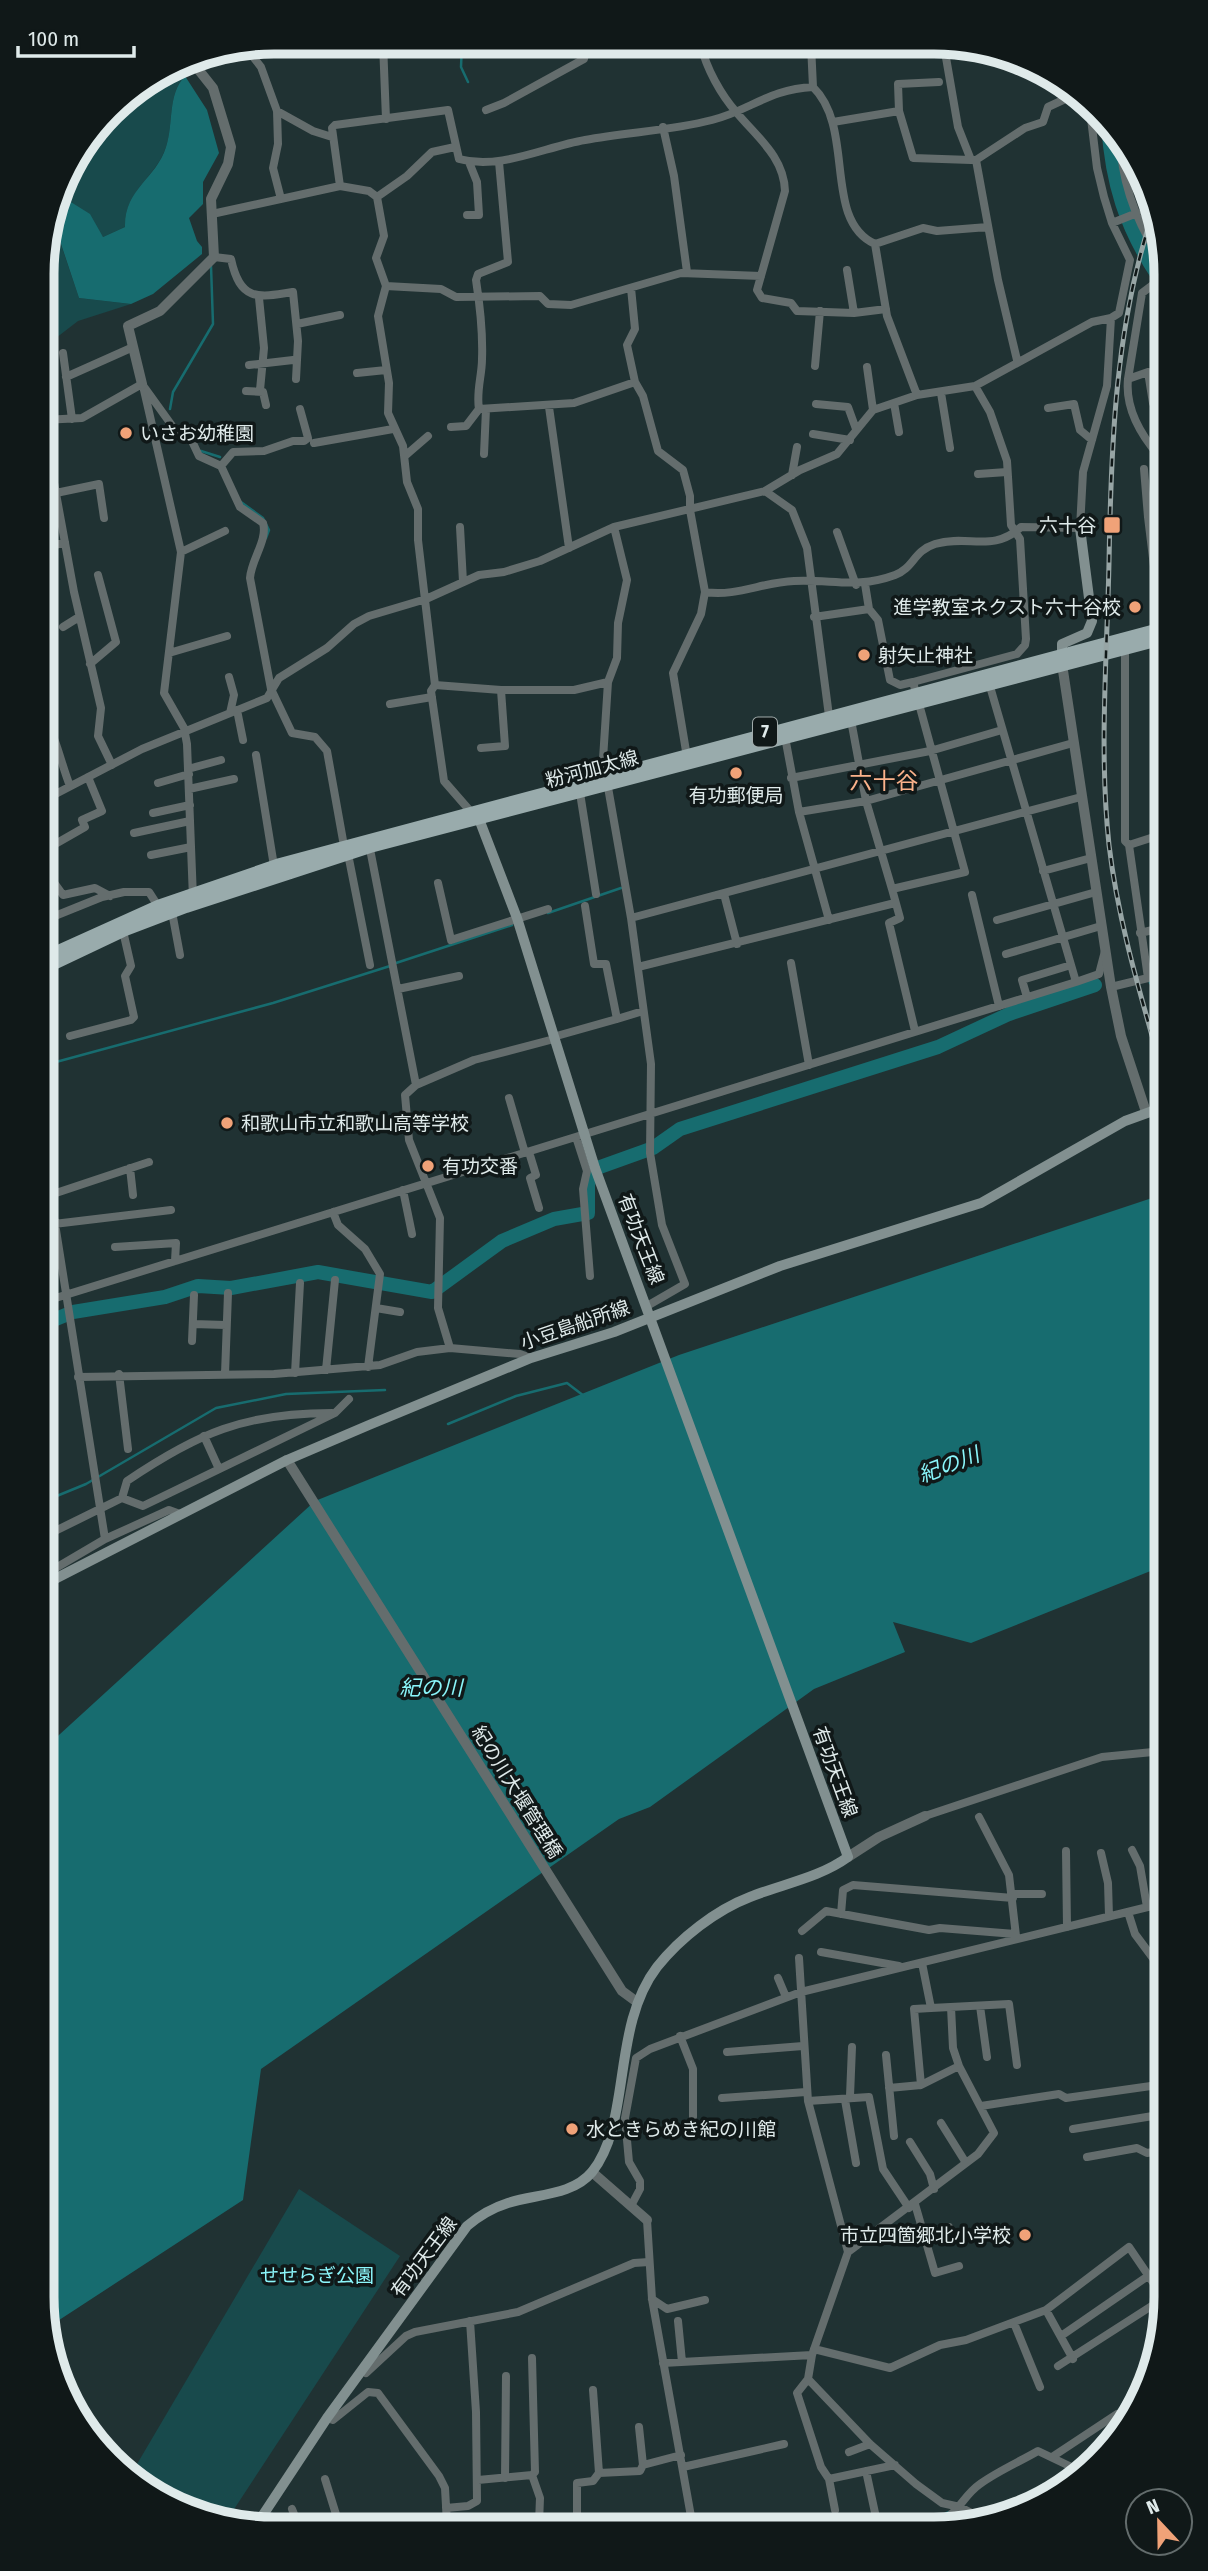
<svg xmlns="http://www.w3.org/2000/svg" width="1208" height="2571" font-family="'Fira Sans Condensed','Noto Sans JP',sans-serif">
	<rect width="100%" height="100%" fill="#203233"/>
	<path fill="#184a4c" d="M178 64 185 76C167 95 174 123 166 147 156 178 124 190 125 227L103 237 66 200 58 202 66 171 121 100Z
		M53 221 79 298 131 304 78 321 43 348V259Z
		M299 2189 400 2256 225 2523 130 2476Z"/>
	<path fill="#176c6f" d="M185 76 207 110 219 153 203 182V204L189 218 197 241 202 247V254L153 294 131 304 79 298 53 220 58 202 66 199 90 214 103 237 125 227C124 189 156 179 166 147 174 123 167 95 185 76Z
		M1161 1195 1163 1566 971 1643 893 1622 905 1652 814 1689 650 1807 619 1819 261 2069 243 2200 50 2326 48 1745 315 1501 679 1355Z"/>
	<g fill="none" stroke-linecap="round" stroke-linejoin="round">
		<path stroke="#176c6f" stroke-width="2.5" d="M462 43 461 67 468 82
			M170 409 173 392 213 324 211 266
			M201 451 220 457
			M241 502 263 518 269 530 266 538
			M548 913 621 888
			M396 963 512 925
			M45 1065 273 1003 390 966
			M448 1424 516 1396 567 1383 584 1396
			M47 1500 86 1484 216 1408 286 1394 385 1390
			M958 2512 977 2521
			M930 2521 949 2512"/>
		<path stroke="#176c6f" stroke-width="14" d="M1108 124C1112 183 1125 226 1158 276
			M1155 980 1161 979
			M600 1167 653 1148 680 1129 938 1047 1009 1014 1095 985
			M46 1323 73 1312 165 1297 198 1286 231 1288 318 1272 432 1292 502 1241 554 1219 588 1213V1185L591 1174"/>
		<path stroke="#646d6d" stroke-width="8" d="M383 43 386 119
			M701 45C706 68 721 95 737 113 757 137 784 157 785 191L757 290 762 298 791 303 797 311 854 313 886 309
			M811 45 813 87C856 129 822 220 875 244L923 228 937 231 988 227
			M944 46 958 127 971 160H976L998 280 1017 360
			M246 48 261 67 277 111 278 144 273 168 281 199
			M939 82 898 84 899 111 913 158 971 160
			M486 110 504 103 584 59 585 52 599 44
			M277 111 313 131 332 137
			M833 122 899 111
			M663 127 674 176 687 272
			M1120 137C1121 180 1135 219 1158 255
			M976 160 1025 128 1043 122 1048 107 1076 94
			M340 186 332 128 335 125 448 110 459 159C501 170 544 147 585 140 627 132 670 131 712 120 749 111 769 89 813 87
			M377 197 407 176 432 152 455 147
			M212 214 340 186 369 191 377 197 384 236 376 258 386 286 378 316 389 383 388 413 403 446 407 482 418 509V540L435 685 431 691 444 781 471 812
			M467 215H479L477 182 469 162
			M1112 223 1137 213
			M875 244 887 316 917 395
			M214 257 231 259C240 301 257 298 293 292L298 341 296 379
			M847 270 854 313
			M386 286 441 289 456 297 540 296 548 304 571 305 681 273 761 276
			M631 288 635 329 627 345 635 382 643 396 658 451 683 470 690 496V510L705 592 701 614 673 673 687 757
			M259 298 264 348 260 390
			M297 324 340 315
			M63 353 72 419
			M249 365 293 360
			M815 366 820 311
			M867 367 873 410
			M357 373 386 370
			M66 377 131 348
			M1128 379 1142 293 1158 281
			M142 384 173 427 191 439 199 456 221 466 240 507 263 523C268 540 251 560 250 578L271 689 292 733 315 737 327 751 344 846
			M144 390 181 552 164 693 184 728 187 744 193 898
			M246 391 263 392 266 405
			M941 393 950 448
			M894 403 899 432
			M1153 403 1148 372 1128 379C1125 408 1140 434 1159 456
			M816 404 848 407 856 429
			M549 407 569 548
			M1048 408 1074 404 1080 430 1092 440
			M479 409C476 391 482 376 482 359 483 333 480 306 476 280L478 274 508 262 499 162
			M53 419 47 429 46 439 74 592 101 708 98 736 112 765
			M43 420 82 418 142 384
			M451 427 466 426 479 409 574 403 635 382
			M813 434 850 440
			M314 443 393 429
			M484 454 486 409
			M406 455 428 436
			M221 466 233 452 264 451 293 441H304L308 438 300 409
			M1144 469 1148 517 1159 516
			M978 474 1007 472
			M792 475 797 447
			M765 491 792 510 807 548 829 716
			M56 493 99 484 104 518
			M43 494 56 490
			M1148 517 1157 591
			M460 527 463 582
			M614 527 627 580 618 623 617 658 608 682 603 759 631 918 651 1064 650 1153 662 1225 685 1284 647 1306
			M837 532 856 585
			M44 549 65 542
			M181 552 225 531
			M865 584 869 609 878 620 890 680 900 685 913 682
			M705 592C736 597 763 582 794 581 832 579 857 589 895 575 914 568 913 551 935 544 968 534 993 553 1021 527L1080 528 1083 472 1107 386 1111 318
			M814 617 869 609
			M63 627 79 617
			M1159 629 1155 593 1159 590
			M169 653 227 636
			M90 664 116 642 98 575
			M229 677 234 695 230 713
			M989 683 1076 982
			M435 685 501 690H574L608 682
			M390 704 432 697
			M237 710 243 740
			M44 719C57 738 61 764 70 786
			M851 720 866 801 892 889 965 872 913 682 1017 654 1025 645 1026 639 1020 539 1011 525 1007 461 990 412 975 386
			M785 737 799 812 829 920
			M481 748 505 746 501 690
			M256 755 274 866
			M188 769 221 760
			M791 778 930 751 1002 730
			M158 783 189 774
			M189 789 234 779
			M580 793 596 894
			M44 800 142 749 267 698 279 678 327 648 354 624 369 616 426 599 479 575 504 572 540 561 614 527 765 491 800 470 837 454 873 410 917 395 975 386 1092 322 1111 318 1119 313 1130 260 1112 223 1104 197 1097 168 1089 102
			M799 812 866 801 1073 743
			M153 813 190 805
			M134 833 190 821
			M57 843 85 827 82 820 102 811 88 777
			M369 844 416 1085 405 1095 409 1140 440 1218 438 1308 450 1348
			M1129 845 1160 835
			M348 854 370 965
			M151 855 191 847
			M45 870 63 895 95 888 110 896
			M1043 871 1091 858
			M438 883 451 940 548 909
			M892 889 900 918 889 923 915 1031
			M724 894 737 944
			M972 895 999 1006
			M585 906 594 964H606L617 1019 643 1011
			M172 912 180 955
			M631 918 1081 797
			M45 920 102 897 124 892H149L158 906
			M997 920 1096 892
			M1140 933 1161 928
			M1006 954 1101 926
			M791 963 809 1065
			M638 967 895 903
			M1111 987 1148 978 1129 845 1125 841V650
			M398 989 459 976
			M1027 997 1022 980 1071 965
			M70 1036 131 1020 134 1017 125 976 131 966 123 931
			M553 1037 617 1019
			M416 1085 474 1060 554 1039
			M509 1098 525 1153
			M576 1137 587 1171 583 1189 590 1276
			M529 1152 536 1175 530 1178 539 1208
			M46 1167 105 1539 169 1510 180 1514
			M130 1168 133 1195
			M403 1190 412 1234
			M50 1195 149 1162
			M333 1212 338 1225 365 1249 380 1274 368 1367
			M54 1224 171 1210
			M115 1247 176 1243 175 1261
			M46 1301 1076 982 1099 974 1105 951
			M376 1308 400 1312
			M193 1324 226 1325
			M192 1341 194 1295
			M326 1370 335 1280
			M295 1373 300 1283
			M119 1374 128 1449
			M225 1374 228 1293
			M78 1377 274 1374 380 1365 417 1352 450 1348 520 1354 531 1358
			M204 1436 219 1469
			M122 1498 127 1481C198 1433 244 1413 332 1413
			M47 1535 122 1498 143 1506 335 1413 349 1399
			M47 1582 54 1569 105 1539
			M925 1816 1102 1757 1163 1751
			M979 1817 1009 1875 1016 1936
			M1132 1850 1140 1866 1147 1907
			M1066 1851 1067 1927
			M1101 1853 1108 1883 1109 1916
			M1012 1894H1042
			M1128 1912 1135 1934 1164 1973
			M841 1914 843 1890 853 1885 1013 1898
			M802 1931 826 1911 929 1930 940 1928 1015 1934
			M821 1952 899 1966
			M799 1958 808 2101 848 2252 812 2355 808 2379 870 2444 916 2484 942 2503 960 2507 987 2521
			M778 1978 786 1997
			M980 2006 987 2057
			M951 2007 953 2048 959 2066
			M931 2008 1009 2004 1017 2065
			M680 2036 693 2069V2117
			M727 2052 803 2046
			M886 2055 894 2136
			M889 2088 921 2085
			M850 2096 852 2047
			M722 2098 806 2092
			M845 2100 856 2163
			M808 2101 869 2097 883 2169 909 2208
			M981 2106 1059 2094 1066 2098 1165 2084
			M941 2123 966 2163
			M1073 2129 1165 2114
			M910 2142 930 2174 934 2189
			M1087 2157 1137 2148 1147 2153 1165 2150
			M915 2204 935 2273 959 2266
			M631 2206 640 2189V2181L629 2162 625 2118 636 2058 650 2049 801 1992 1164 1903
			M647 2220 652 2299 692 2522
			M923 2234 949 2227
			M848 2252 978 2154 994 2133 959 2066 921 2085 914 2009 931 2008 922 1963
			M652 2299 667 2309 705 2300
			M1046 2310 1073 2359
			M678 2321 682 2362
			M1014 2323 1040 2387
			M1061 2336 1148 2276
			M814 2349 890 2368 940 2345 966 2340 1046 2310 1129 2247 1165 2300
			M663 2363 812 2355
			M1058 2366 1164 2298
			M366 2373 406 2336 415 2332 518 2312 634 2263 649 2262
			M808 2379 797 2393 821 2467 829 2479
			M593 2390 599 2473
			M327 2418 333 2420 368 2392 378 2393 439 2476 445 2488 447 2524
			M639 2427 643 2465
			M849 2452 870 2444
			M1052 2457 1117 2414
			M683 2467 784 2444
			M866 2471 877 2522
			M532 2475 540 2498 539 2523
			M505 2478 506 2376
			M325 2479 339 2524
			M478 2480 532 2475 535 2472 532 2358
			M446 2508 468 2506 477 2501 476 2412 470 2321
			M292 2509 298 2524
			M835 2510 829 2479 895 2465
			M941 2521C959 2512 964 2495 980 2484 998 2471 1019 2462 1038 2451L1082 2472
			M800 2522 813 2519
			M577 2523V2483L593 2481 599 2473 640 2471 643 2465 681 2455"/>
		<path stroke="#646d6d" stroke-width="10" d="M142 384 128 326 160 311 214 257 211 199 228 164 231 147 213 88 190 59
			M1062 664 1111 987 1121 1036 1146 1112
			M287 1460 622 1991 637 2002
			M848 1857 879 1837 925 1816
			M592 2172 647 2220"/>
		<path stroke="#829090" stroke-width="10" d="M1062 663V644L1087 633 1092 621 1080 528
			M47 1583 287 1460 369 1425 531 1358 614 1332 780 1266 981 1203 1125 1121 1161 1108
			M257 2524 327 2418 467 2226C480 2215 492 2208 508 2203 535 2194 572 2196 592 2172 632 2122 611 2027 657 1967 680 1938 716 1910 750 1897 782 1884 819 1878 848 1857L595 1168 517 918 479 819 475 815"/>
		<path stroke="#99abac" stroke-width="12" d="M45 957 158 906 280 864 1159 629
			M45 968 123 931 186 907 370 847 1159 640"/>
		<g stroke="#97a5a5" stroke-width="5">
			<path id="rail" d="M1155 207C1115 321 1111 444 1109 563 1107 657 1099 751 1109 845 1118 921 1140 993 1161 1067"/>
		</g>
		<use href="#rail" stroke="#101818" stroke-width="2.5" stroke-dasharray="8" stroke-linecap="butt"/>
	</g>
	<g fill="#f0a278" stroke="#101818" stroke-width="2.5">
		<circle cx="126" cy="433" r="7"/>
		<rect x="1103" y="516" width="18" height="18" rx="3.5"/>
		<circle cx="1135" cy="607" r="7"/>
		<circle cx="864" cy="655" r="7"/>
		<circle cx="736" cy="773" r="7"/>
		<circle cx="227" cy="1123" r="7"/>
		<circle cx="428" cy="1166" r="7"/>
		<circle cx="572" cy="2129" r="7"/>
		<circle cx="1025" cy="2235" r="7"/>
	</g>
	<g text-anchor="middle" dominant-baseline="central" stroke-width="7" stroke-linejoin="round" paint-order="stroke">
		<rect fill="#101818" stroke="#a1abab" stroke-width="2" x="753" y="717.5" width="24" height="29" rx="5"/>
		<g font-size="18" font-weight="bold" fill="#dfeaea">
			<text x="765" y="732">7</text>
		</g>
		<g font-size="19" fill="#dfeaea" stroke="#101818" text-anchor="start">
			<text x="140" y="433">いさお幼稚園</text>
			<text x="1096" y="525" text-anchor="end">六十谷</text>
			<text x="1121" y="607" text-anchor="end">進学教室ネクスト六十谷校</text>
			<text x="878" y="655">射矢止神社</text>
			<text x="736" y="795" text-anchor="middle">有功郵便局</text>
			<text x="241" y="1123">和歌山市立和歌山高等学校</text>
			<text x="442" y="1166">有功交番</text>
			<text x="586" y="2129">水ときらめき紀の川館</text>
			<text x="1011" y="2235" text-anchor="end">市立四箇郷北小学校</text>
		</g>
		<g font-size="19" fill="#dfeaea" stroke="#101818">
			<text transform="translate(592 769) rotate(-15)">粉河加太線</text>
			<text transform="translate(641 1239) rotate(69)">有功天王線</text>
			<text transform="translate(575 1325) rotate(-19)">小豆島船所線</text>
			<text transform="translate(835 1772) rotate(70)">有功天王線</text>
			<text transform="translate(517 1792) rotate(58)">紀の川大堰管理橋</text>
			<text transform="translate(424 2257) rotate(-53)">有功天王線</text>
		</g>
		<g font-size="19" fill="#8cf7fc" stroke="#101818">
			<text x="317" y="2275">せせらぎ公園</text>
		</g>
		<g font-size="21" font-style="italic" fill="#8af6fa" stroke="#101818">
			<text transform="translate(949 1465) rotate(-21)">紀の川</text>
			<text x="431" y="1688">紀の川</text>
		</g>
		<g font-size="23" fill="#fbb28b" stroke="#101818">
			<text x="884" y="781">六十谷</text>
		</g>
	</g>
	<path d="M0 0H1208V2571H0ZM274 54H934A220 220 0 0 1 1154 274V2297A220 220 0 0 1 934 2517H274A220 220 0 0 1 54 2297V274A220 220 0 0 1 274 54Z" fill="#101818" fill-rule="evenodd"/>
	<path fill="none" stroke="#dfeaea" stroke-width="9" d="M274 54H934A220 220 0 0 1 1154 274V2297A220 220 0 0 1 934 2517H274A220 220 0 0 1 54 2297V274A220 220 0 0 1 274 54Z"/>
	<g transform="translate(1159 2522) rotate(338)"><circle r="33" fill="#101818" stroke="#636c6c" stroke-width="2"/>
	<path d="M0-5L12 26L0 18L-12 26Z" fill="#f0a278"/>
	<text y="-10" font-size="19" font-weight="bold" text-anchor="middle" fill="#dfeaea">N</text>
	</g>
	<path d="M18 46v10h116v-10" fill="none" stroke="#dfeaea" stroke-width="3.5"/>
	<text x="28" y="46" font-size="21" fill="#dfeaea" stroke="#101818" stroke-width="5" paint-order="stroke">100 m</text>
</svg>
